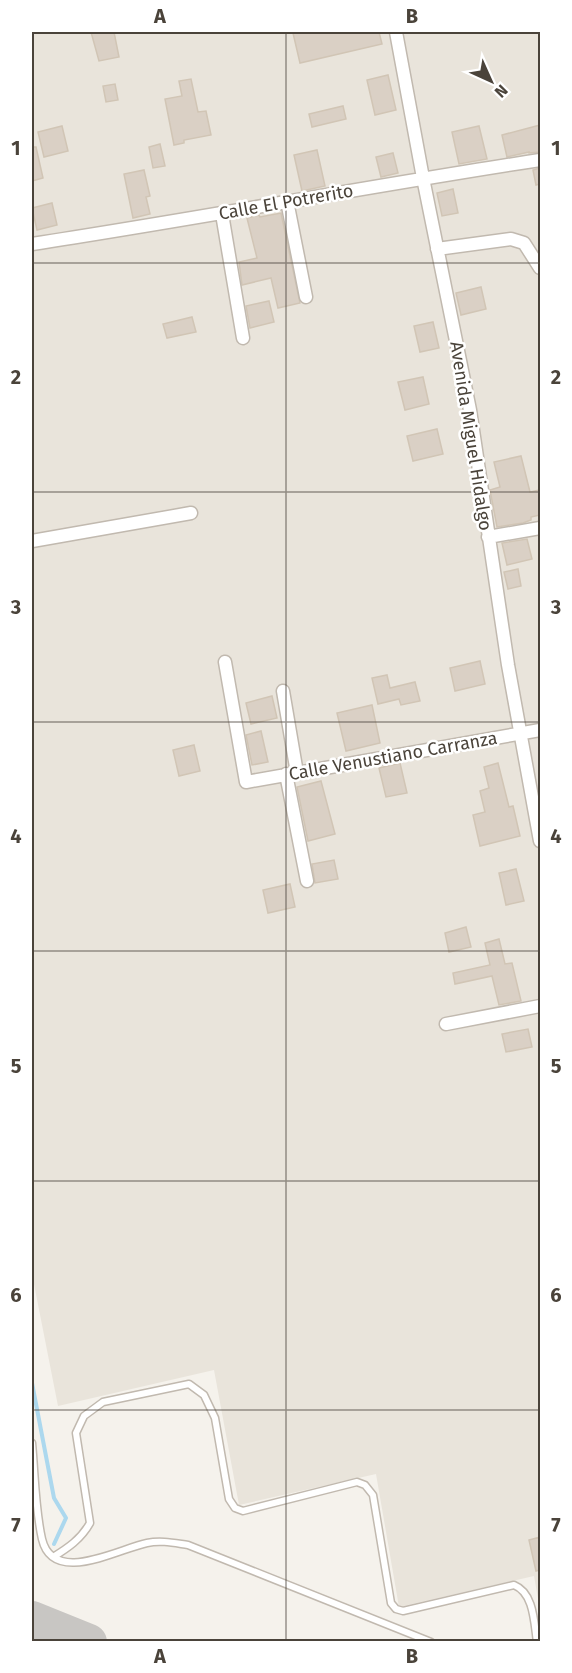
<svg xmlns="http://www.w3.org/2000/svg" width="572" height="1673" font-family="'Fira Sans',sans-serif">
	<rect width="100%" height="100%" fill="#f5f2ec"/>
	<path fill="#e9e4db" d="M32 32H540V1610L534 1576 399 1607 376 1474 239 1505 214 1370 58 1406 32 1274Z"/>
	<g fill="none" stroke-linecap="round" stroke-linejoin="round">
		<path stroke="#acd8ee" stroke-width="4" d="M32 1383 54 1498 66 1518 54 1544"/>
		<path stroke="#c8c6c3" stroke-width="36" d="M32 1619 89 1642"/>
	</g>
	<path fill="#dad0c5" stroke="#d1c5b5" stroke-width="1.5" d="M91 32H114L119 57 99 61Z
		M299 32H379L382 44 300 63 293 33Z
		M388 75 396 110 375 115 367 80Z
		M191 79 198 112 206 111 211 135 184 140V143L174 145 165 99 182 96 179 81Z
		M115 84 118 100 106 102 103 86Z
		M343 106 346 119 312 127 309 114Z
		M540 125V152L529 153V152L507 157 502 135Z
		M62 126 68 151 44 157 38 132Z
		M479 126 487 159 459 164 452 132Z
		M160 144 165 166 153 168 149 147Z
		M32 147H36L43 178 32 181Z
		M317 150 325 186 302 191 294 155Z
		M393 153 398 173 381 177 376 157Z
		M540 168V184L536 185 533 170Z
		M144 170 150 196 146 197 150 214 133 218 124 174Z
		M453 189 458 213 442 216 437 193Z
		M52 203 57 225 37 230 32 208Z
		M281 213 300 303 278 308 271 278 242 285 239 262 257 258 247 218 259 215 260 217Z
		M481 287 486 309 461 315 456 293Z
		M269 301 274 322 250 328 246 306Z
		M192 317 196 332 167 338 163 324Z
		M433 322 439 348 420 352 414 326Z
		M423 377 429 404 405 410 398 382Z
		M437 429 443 454 413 461 407 436Z
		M521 456 530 492 540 490V515L531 517V520L523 523 497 527 490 490 500 487 494 462Z
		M527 539 532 559 507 565 502 543Z
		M518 569 521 586 508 589 504 572Z
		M480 661 485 684 455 691 450 668Z
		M387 675 390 688 415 682 420 701 401 705 399 699 378 704 372 678Z
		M272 696 277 718 251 724 246 703Z
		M372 705 380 743 346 751 337 713Z
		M261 731 268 762 252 765 246 735Z
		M194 745 200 771 179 776 173 750Z
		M400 763 407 793 386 797 379 768Z
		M498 763 509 807 513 806 520 836 480 846 473 815 485 812 480 791 489 788 484 767Z
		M321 781 335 834 308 841 297 787Z
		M334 860 338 879 315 883 312 864Z
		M516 869 524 901 506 905 499 873Z
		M290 884 295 907 268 913 263 890Z
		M466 927 471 947 449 952 445 933Z
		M499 939 505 964 512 963 521 1001 499 1005 492 976 455 984 453 973 490 965 485 943Z
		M528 1029 532 1047 506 1052 502 1034Z
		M540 1537V1570L536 1571 529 1540Z"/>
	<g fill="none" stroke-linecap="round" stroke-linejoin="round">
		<g stroke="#c1b9af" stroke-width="9">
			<path id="service" d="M32 1443C35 1474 35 1508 42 1539 53 1586 118 1549 147 1543 161 1540 174 1543 188 1545L431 1642
				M53 1557C68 1548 81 1539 90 1523L76 1433 84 1416 103 1402 189 1384 204 1395 215 1418 229 1499 235 1508 243 1511 357 1482 365 1485 373 1495 391 1603 396 1609 403 1611 514 1585C534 1593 534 1622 537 1642"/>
		</g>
		<g stroke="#c1b9af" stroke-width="15">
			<path id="minor" d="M396 32 423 178 470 410 508 665 540 841
				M287 201 306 297
				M222 214 243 338
				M32 244C202 218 370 186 540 160
				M437 249 511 239 524 243 540 268
				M488 537 540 528
				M32 541 191 513
				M225 662 246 782 540 730
				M283 691 297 773
				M286 774 307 881
				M446 1024 540 1006"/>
		</g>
		<use href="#service" stroke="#fff" stroke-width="6"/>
		<use href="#minor" stroke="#fff" stroke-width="12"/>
	</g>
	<path fill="none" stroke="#4a433a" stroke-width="1.5" stroke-opacity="0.55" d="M286 32V1642M32 263H540M32 492H540M32 722H540M32 951H540M32 1181H540M32 1410H540"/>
	<g text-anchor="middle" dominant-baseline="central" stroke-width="5" stroke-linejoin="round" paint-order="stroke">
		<g font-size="18" fill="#4a433a" stroke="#fff">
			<text transform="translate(286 202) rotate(-10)">Calle El Potrerito</text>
			<text transform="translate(471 436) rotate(81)">Avenida Miguel Hidalgo</text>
			<text transform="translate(393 756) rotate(-10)">Calle Venustiano Carranza</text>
		</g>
	</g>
	<rect width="572" height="1673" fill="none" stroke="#ffffff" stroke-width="66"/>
	<g transform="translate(491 81) rotate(135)" stroke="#ffffff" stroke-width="4.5" paint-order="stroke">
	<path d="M0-4.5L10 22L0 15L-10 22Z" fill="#4a433a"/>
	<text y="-9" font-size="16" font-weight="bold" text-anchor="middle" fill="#4a433a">N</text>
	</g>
	<rect x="33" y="33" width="506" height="1607" fill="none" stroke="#4a433a" stroke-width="2"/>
	<g font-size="20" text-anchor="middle" font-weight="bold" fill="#4a433a">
		<text x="160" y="23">A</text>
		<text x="412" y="23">B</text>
		<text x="16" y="155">1</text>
		<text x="556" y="155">1</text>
		<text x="16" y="384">2</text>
		<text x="556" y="384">2</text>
		<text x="16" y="614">3</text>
		<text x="556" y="614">3</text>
		<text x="16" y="843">4</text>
		<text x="556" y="843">4</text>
		<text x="16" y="1073">5</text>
		<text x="556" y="1073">5</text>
		<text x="16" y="1302">6</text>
		<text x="556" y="1302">6</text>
		<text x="16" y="1532">7</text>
		<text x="556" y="1532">7</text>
		<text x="160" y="1663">A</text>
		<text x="412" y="1663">B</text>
	</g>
</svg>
